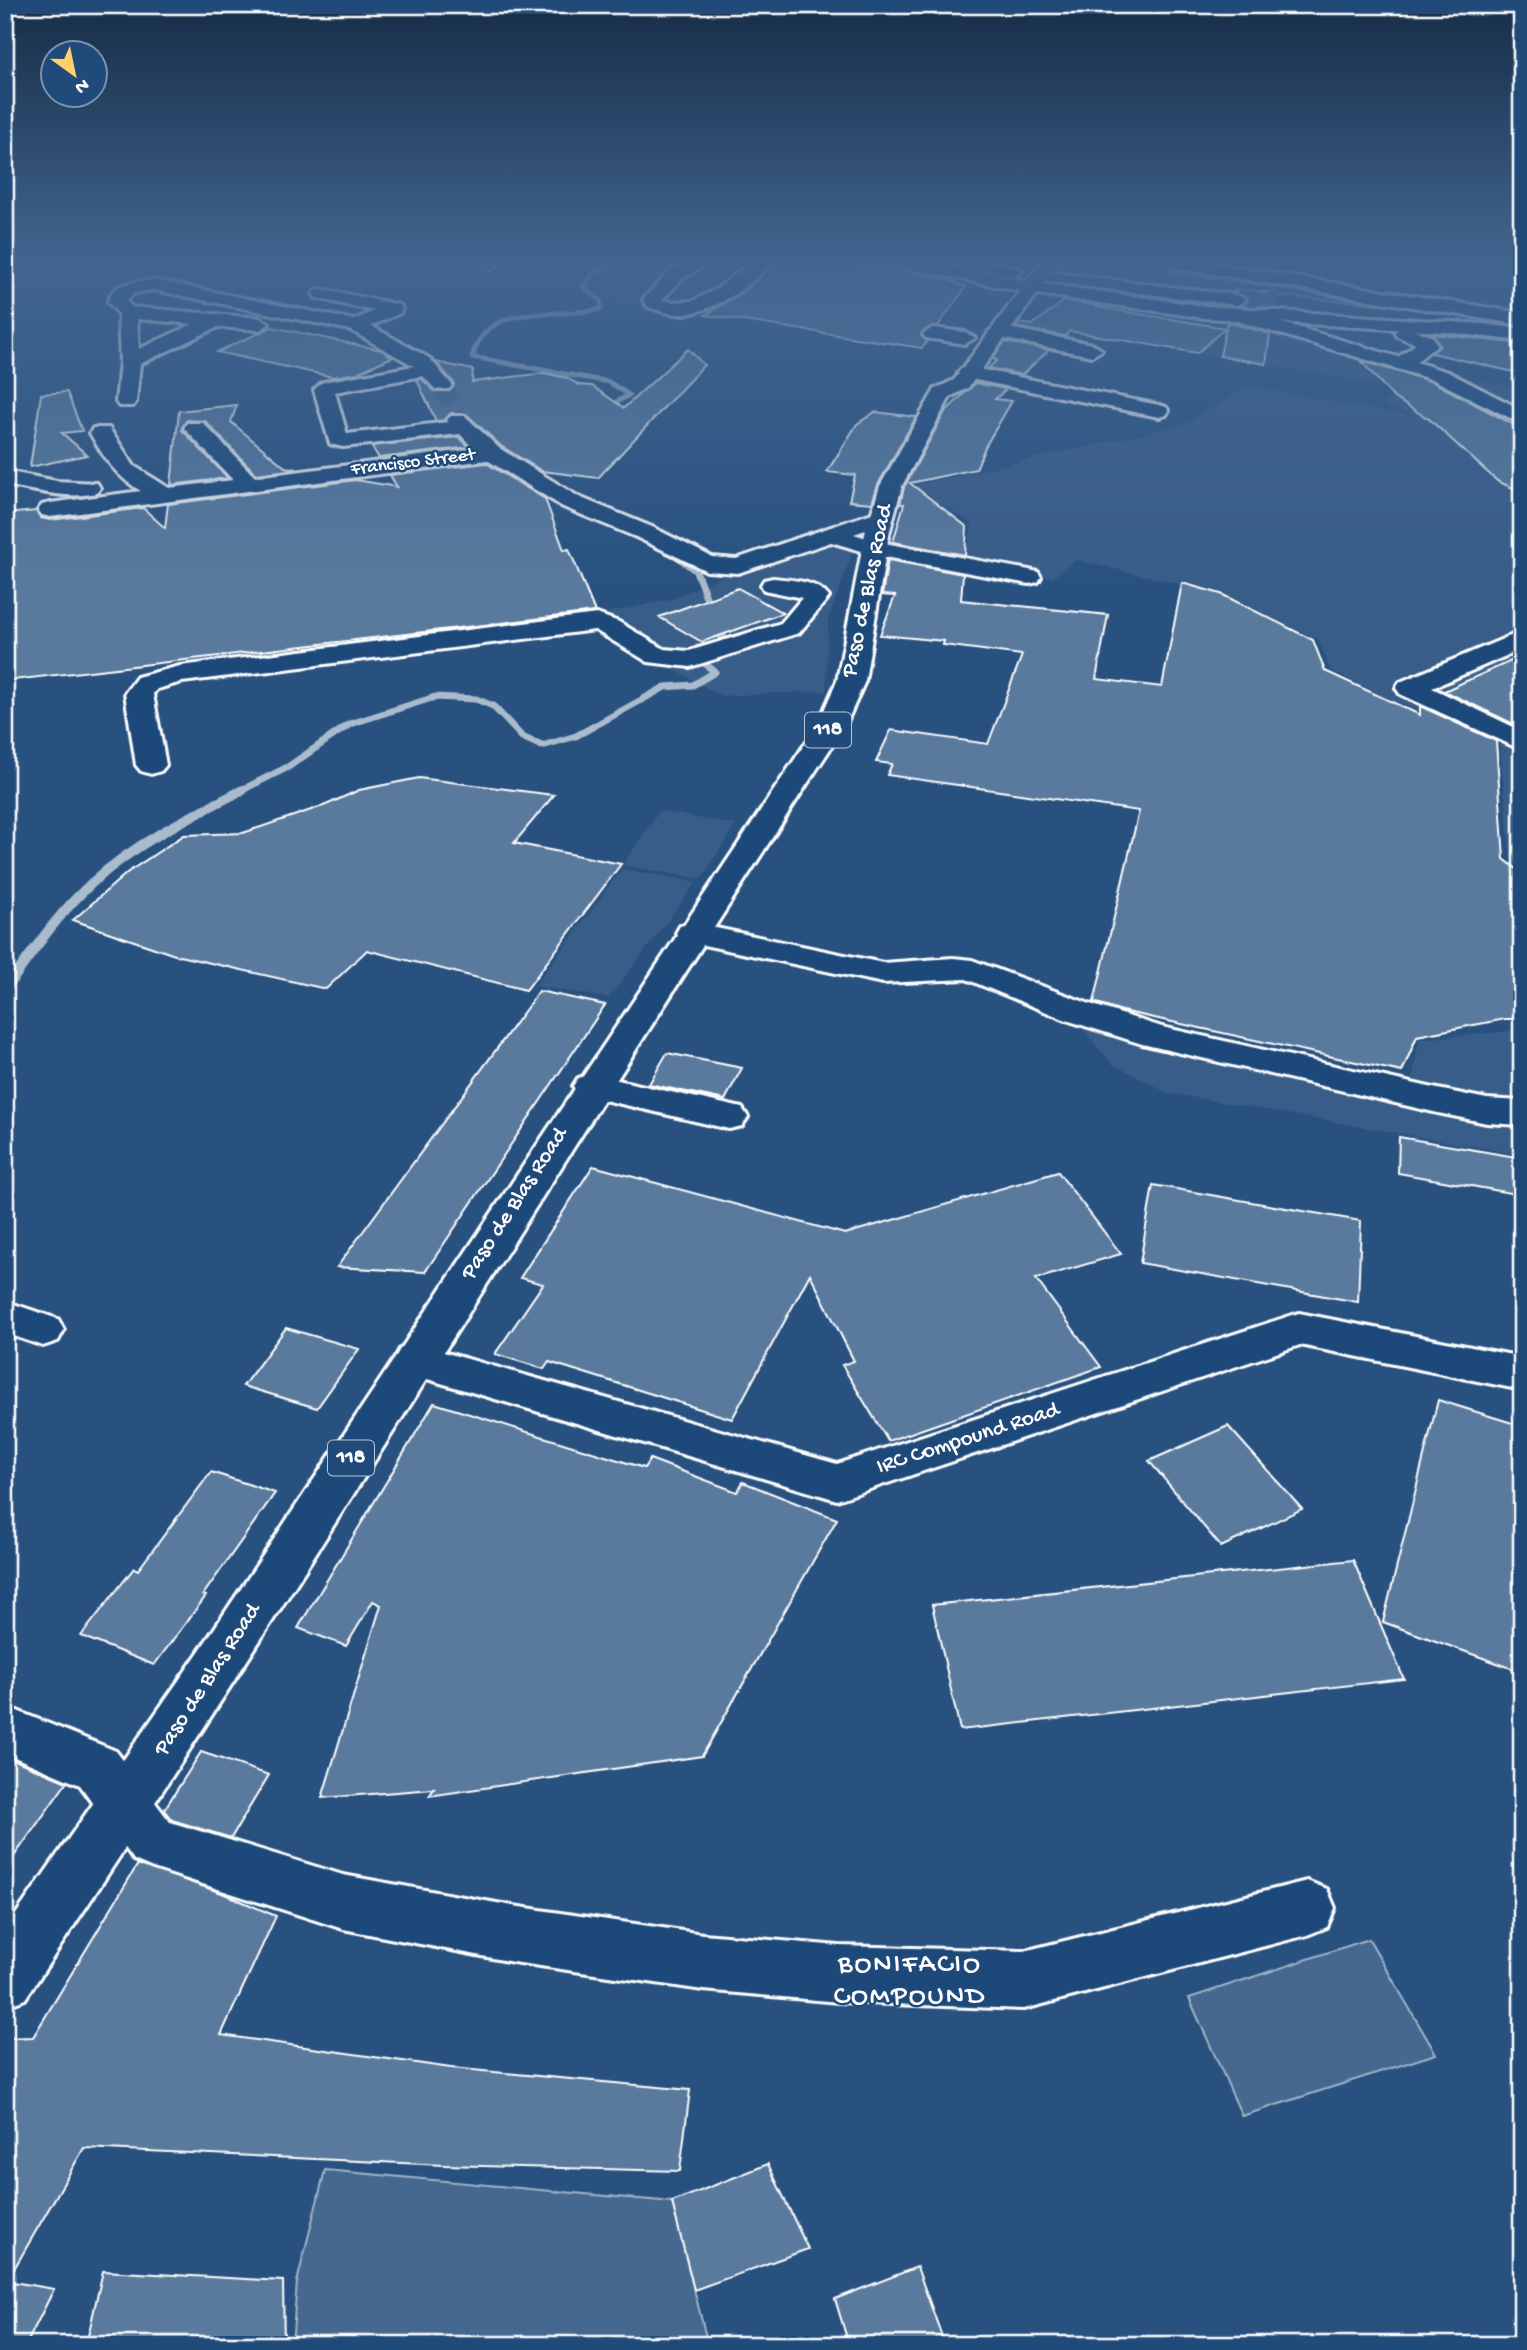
<svg xmlns="http://www.w3.org/2000/svg" width="1527" height="2350" font-family="'Gochi Hand',sans-serif">
	<rect width="100%" height="100%" fill="#28517f"/>
	<filter id="ink" filterUnits="userSpaceOnUse"><feTurbulence type="fractalNoise" baseFrequency=".0143" numOctaves="2"/><feDisplacementMap in="SourceGraphic" scale="14" xChannelSelector="R" yChannelSelector="G"/><feConvolveMatrix kernelMatrix="1 2 1 2 8 2 1 2 1" color-interpolation-filters="sRGB"/></filter>
	<g filter="url(#ink)">
		<path fill="#375d88" d="M627 263H766L685 313 627 306 599 292 596 285 601 277Z
			M1063 302 1192 316 1293 323 1482 381 1522 388V866L1511 858 1499 740 1390 700 1330 670 1318 639 1197 588 1076 560 1052 578 965 554 973 524 911 486 1186 424 1248 386 1418 417 1382 406 1391 397 1383 385 1032 325Z
			M861 529 828 620 826 691 721 696 598 628 619 623 607 613 672 599 739 568Z
			M659 811 736 825 701 879 623 865Z
			M622 869 697 882 609 998 535 986Z
			M1076 1007 1412 1082 1419 1039 1522 1030V1155L1168 1093 1112 1064 1072 1017Z"/>
		<path fill="#446890" stroke="#a2b4c8" stroke-width="2" d="M1060 263H1111L1388 305 1148 285 1054 269Z
			M1369 1939 1436 2054 1242 2116 1189 1998Z
			M325 2170 672 2202 708 2345H292L297 2282Z"/>
		<g fill="none" stroke-linecap="round" stroke-linejoin="round">
			<path stroke="#aabbcd" stroke-width="5" d="M604 409 629 395 609 382 472 357C489 298 554 320 601 309V301L583 286 594 273 616 263"/>
			<path stroke="#aabbcd" stroke-width="7" d="M669 550 696 571 708 602 726 629 719 643 698 648
				M240 791 288 767 350 724 435 697 476 699 493 706 522 737 542 746 576 736 665 687 693 685 715 672 703 662"/>
			<path stroke="#aabbcd" stroke-width="10" d="M5 990C32 953 58 913 93 882 137 842 191 816 243 790"/>
		</g>
		<path fill="#5a7a9d" stroke="#fff" stroke-width="2" d="M773 263H833L913 272 946 279 966 287 938 326H932L922 332 921 336 928 341 922 348 705 315 745 291Z
			M1234 290 1276 293 1274 308 1241 306 1248 299Z
			M1064 301 1099 306 1097 307 1225 328 1197 353 1070 331 1065 336 1016 327 1019 323 1032 325Z
			M1227 322 1270 334 1266 364 1220 356Z
			M272 327 381 350 392 357 357 373 333 377 217 352Z
			M1433 334 1522 344V374L1432 353 1440 346Z
			M1005 342 1049 350 1022 375 989 368 997 360 992 359Z
			M688 349 704 365 598 478 542 471 501 446 465 413H451L444 420 436 421 417 380 422 379 435 392 451 391 454 383 436 362 473 370 472 382 544 373 567 378 579 385 592 386 624 408Z
			M1361 361 1433 382 1522 429V492L1497 481 1429 419 1394 398Z
			M975 383 1006 389 995 399 1012 401 985 447 976 469 910 483 967 527 965 555 893 542 904 504H900L904 487 945 412Z
			M67 392 82 431 62 433 87 455 30 467 41 394Z
			M237 405 231 422 285 467 297 469 256 474 205 421 187 420 182 430 228 478 171 485 179 411Z
			M875 412 916 417 878 485 872 503 849 501 855 475 827 472 857 424Z
			M459 437 469 447 379 458 371 446Z
			M486 463 545 499 564 550 569 549 595 612 5 681V514L36 511 41 518 50 520 143 508 165 528 168 504 356 480 397 487 390 475Z
			M888 560 963 574 961 600 1108 615 1096 679 1162 687 1182 583 1221 594 1313 640 1325 671 1420 715V706L1496 741 1504 859 1522 873V1019H1505L1417 1036 1402 1072 1122 1011 1094 1002 1139 811 887 775 892 764 876 762 891 730 988 744 1022 655 943 645 944 641 880 635 895 596 882 595Z
			M738 588 783 613 702 642 659 617Z
			M1522 656V726L1520 727 1444 691Z
			M419 778 554 795 514 843 621 864 526 990 367 950 326 989 175 955 73 920 128 872 184 835 243 833 326 805 359 790Z
			M539 991 605 1005 425 1272 337 1267Z
			M667 1053 742 1068 725 1100 649 1084Z
			M1399 1137 1522 1158V1195L1398 1173Z
			M593 1166 845 1234 1058 1172 1121 1254 1036 1279 1101 1367 888 1441 842 1365 854 1361 810 1274 732 1419 549 1362 544 1369 495 1354 543 1284 520 1278Z
			M1153 1185 1361 1221 1358 1302 1140 1263Z
			M286 1328 359 1349 317 1408 243 1386Z
			M1438 1400 1522 1426V1672L1383 1622Z
			M434 1403 644 1468 650 1459 737 1492 743 1482 837 1519 702 1756 429 1796 434 1789 322 1798 381 1605 373 1601 346 1646 298 1628Z
			M1228 1426 1302 1509 1221 1547 1149 1461Z
			M211 1472 275 1493 203 1595 206 1596 154 1665 81 1636 134 1568 138 1570Z
			M1353 1560 1404 1679 960 1730 932 1605Z
			M201 1752 269 1775 231 1838 172 1820 164 1810Z
			M5 1756 67 1782 5 1869Z
			M138 1864 222 1893 276 1916 221 2035 451 2068 690 2090 680 2171 444 2165 84 2148 7 2281 54 2289 26 2345H5V2038L33 2037Z
			M768 2164 808 2249 694 2290 672 2202Z
			M917 2267 945 2345H849L835 2299Z
			M103 2271 283 2281 284 2345H86Z"/>
		<g fill="none" stroke-linecap="round" stroke-linejoin="round">
			<path stroke="#486b92" stroke-width="20" stroke-dasharray="20 10" stroke-linecap="butt" d="M442 385 458 420"/>
			<path stroke="#486b92" stroke-width="20" stroke-dasharray="20 10" stroke-linecap="butt" d="M1237 300 1279 303"/>
			<g stroke="#fff" stroke-width="6">
				<path id="minor" d="M501 263 491 269 482 264 483 263Z
					M685 263H708L682 279 662 300 671 302 693 301 718 288 750 263H770C751 287 716 310 685 314 672 315 660 311 648 307L643 300 646 296 670 271Z
					M154 280 354 320 374 311 316 298 313 294 316 290 322 289 400 305 402 309 400 313 371 326 429 358 452 385 449 389H435L423 376 335 392 347 434 449 422 447 420 451 416H465L499 448 579 497 652 527 712 557 736 559 881 510 889 512 893 517 889 522 854 534 879 542 1029 570 1038 572 1041 577 1038 582 1029 584 875 555 831 542 738 573 707 571 636 537 563 507 487 460 50 517 42 515 38 510 42 505 50 503 141 491C117 477 104 458 90 433L93 428H109L134 466 169 488 233 480 184 428 187 423H203L255 477 474 449 460 434 343 447 330 444 314 390 321 383 328 381 414 366 350 330 154 290 134 293 126 301 132 307 260 318 269 324 260 330 218 327 140 364 136 402 133 406H119L116 402 120 361 118 313 108 302C112 281 137 282 154 280ZM137 319 193 324 139 349Z
					M1237 309 1398 357 1416 344 1397 336 1395 332 1404 326 1433 337 1437 345 1416 362 1448 372 1522 410V424L1434 380 1230 319 1228 315 1230 311Z
					M997 326 1092 344 1102 350 1092 356 990 336 988 332Z
					M933 328 965 332 975 338 965 344 926 338 923 334Z
					M968 367 1159 405 1166 407 1169 411 1166 415 1159 417 961 377 958 373 961 369Z
					M5 471 57 481 97 483 100 488 97 493C67 500 35 490 5 485Z
					M773 578C792 580 816 580 829 597L799 633 690 667 648 662 595 630 182 682 157 689 153 694 166 765 161 771 151 774 141 771 136 765 125 693 137 677 180 666 597 614 619 622 664 649 689 651 781 623 802 598 764 590 761 585 764 580Z
					M1522 631V649L1432 688 1522 731V750L1400 694 1396 688 1400 682Z
					M692 923 883 963 953 958 972 960 1090 1004 1162 1027 1438 1089 1487 1099 1522 1101V1125L1487 1123 1438 1113 1142 1044 1066 1020 966 979 883 983 680 940 676 933 680 926Z
					M591 1074 742 1108 748 1117 742 1126 729 1129 578 1094 573 1086 578 1078Z
					M5 1301 58 1319 64 1330 58 1341 43 1346 5 1333Z
					M1299 1313 1522 1357V1390L1300 1345 837 1500 400 1371 394 1360 400 1349 415 1344 837 1464Z
					M5 1706 116 1751 170 1822 343 1875 513 1906 703 1934 839 1946 1024 1951 1307 1881 1327 1889 1335 1908 1327 1927 1307 1935 1024 2009 839 2002 703 1990 513 1962 343 1929 153 1868 134 1860 80 1785 5 1753Z"/>
			</g>
			<g stroke="#fff" stroke-width="6">
				<path id="major" d="M898 263H934L1027 281 1041 263H1059L1044 284 1205 306 1482 324 1522 329V341L1443 332 1205 318 1037 294 968 388 950 397 902 486 889 534 865 681 845 726C568 1148 306 1580 25 1999L5 2007V1930L198 1653 817 726 837 681 865 534 880 486 935 389 954 380 1020 291 907 268Z"/>
			</g>
			<g stroke="#fff" stroke-width="6">
				<path id="highway" d="M957 263H994L1019 268 1022 272 1013 277 960 267Z
					M1166 263H1209L1522 313V325L1175 268Z
					M1041 271 1237 295 1246 300 1237 305 1035 280 1032 276 1035 272Z"/>
			</g>
			<use href="#minor" fill="#1f4a7a" fill-rule="evenodd"/>
			<use href="#major" fill="#1f4a7a" fill-rule="evenodd"/>
			<use href="#highway" fill="#1f4a7a" fill-rule="evenodd"/>
		</g>
	</g>
	<linearGradient id="sky" x2="0" y2="1"><stop stop-color="#162d46"/><stop offset="0.44" stop-color="#426590"/><stop offset="1" stop-color="#426590" stop-opacity="0"/></linearGradient>
	<rect width="1527" height="592" fill="url(#sky)"/>
	<g text-anchor="middle" dominant-baseline="central" stroke-width="5" stroke-linejoin="round" paint-order="stroke">
		<g font-size="19" fill="#fff" stroke="#1f4a7a">
			<text transform="translate(413 463) rotate(-7)">Francisco Street</text>
		</g>
		<g fill="#1f4a7a" stroke="#bcc9d7" stroke-width="2">
			<rect x="805" y="712.5" width="46" height="35" rx="5"/>
			<rect x="328" y="1440.5" width="46" height="35" rx="5"/>
		</g>
		<g font-size="21" font-weight="bold" fill="#fff">
			<text x="828" y="730">118</text>
			<text x="351" y="1458">118</text>
		</g>
		<g font-size="23" fill="#fff" stroke="#1f4a7a">
			<text transform="translate(868 591) rotate(-78)">Paso de Blas Road</text>
			<text transform="translate(515 1204) rotate(-57)">Paso de Blas Road</text>
			<text transform="translate(968 1439) rotate(-18)">IRC Compound Road</text>
			<text transform="translate(208 1680) rotate(-57)">Paso de Blas Road</text>
		</g>
		<g font-size="28" letter-spacing="2" fill="#fff" stroke="#1f4a7a">
			<text x="910" y="1965">BONIFACIO<tspan x="910" dy="32">COMPOUND</tspan></text>
		</g>
	</g>
	<rect width="1527" height="2350" fill="none" stroke="#1f4a7a" stroke-width="28"/>
	<rect x="14" y="14" width="1499" height="2322" fill="none" stroke="#fff" stroke-width="2.5" filter="url(#ink)"/>
	<g transform="translate(74 74) rotate(147)"><circle r="33" fill="#1f4a7a" stroke="#7992af" stroke-width="2"/>
	<path d="M0-5L12 26L0 18L-12 26Z" fill="#ffd166"/>
	<text y="-10" font-size="19" font-weight="bold" text-anchor="middle" fill="#ffffff">N</text>
	</g>
</svg>
